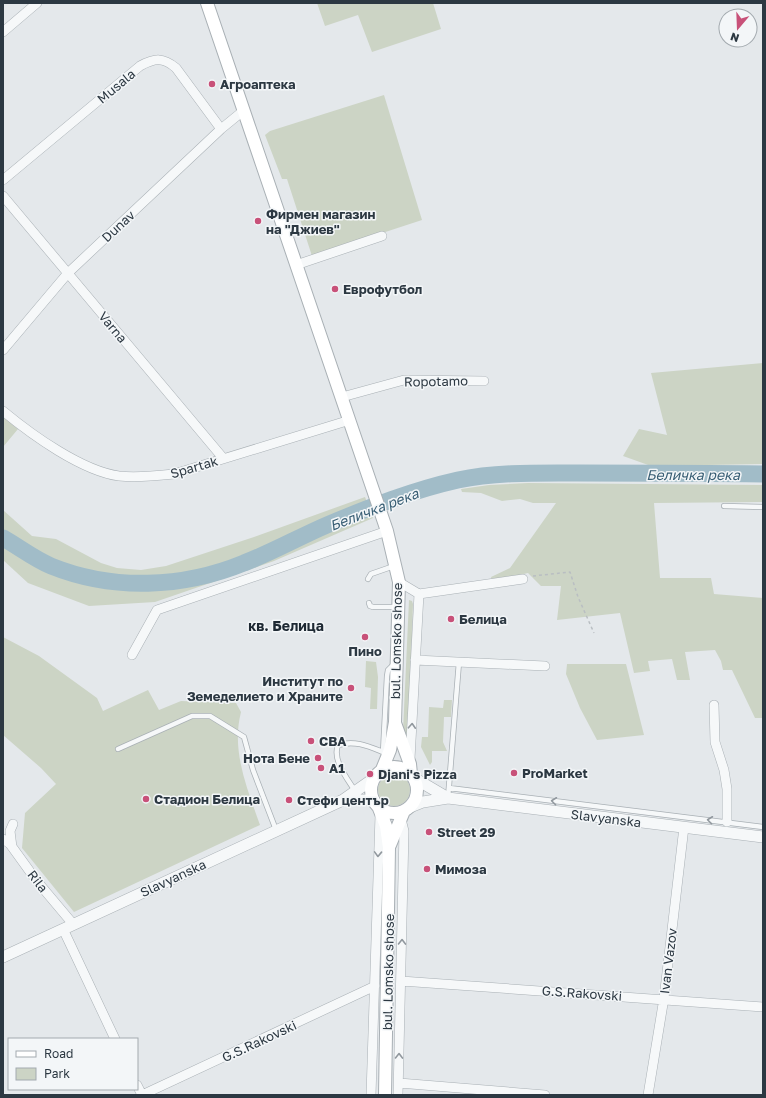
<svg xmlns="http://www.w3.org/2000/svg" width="766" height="1098" font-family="'Golos Text',sans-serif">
	<rect width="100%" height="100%" fill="#e4e8eb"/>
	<path fill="#ccd4c5" d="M317 3H433L441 29 372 52 358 15 325 26Z
		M384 95 422 220 312 256 287 179H282L265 135 270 131Z
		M763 363V464L651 466 623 456 639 429 667 435 651 373Z
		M3 417 18 429 3 447Z
		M528 483 763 485V502L654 503 660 578H711L714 594 763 598V718H755L732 670H723L721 661 715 650 685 652 690 680H677L672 659 648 661 650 671 634 673 620 613 557 620 561 586H541L528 573 492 581 491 577 510 568 556 503H533L520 499 502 501 481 493 462 492 461 489 489 485Z
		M365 497 373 518 274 561 155 602 89 606 28 583 3 560V510L32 536 56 539 101 563 117 568 141 570 166 566 254 537Z
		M409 600 412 601 413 604 409 729 406 740 403 731Z
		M3 637 39 656 97 698 103 711 148 690 159 710 181 701 236 703 241 712C231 751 247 788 260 825L74 912 22 848 25 813 56 784 41 768 3 735Z
		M366 661 376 662 378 677 377 709H370L371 688 365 687Z
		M567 664H626L644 735 597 740 580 708 566 674Z
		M444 700H452L451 717H444L443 742 447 751H432V762L430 765 421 747 422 737H428L429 707 443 708Z
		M378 790a16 16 0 1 1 32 0a16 16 0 1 1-32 0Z"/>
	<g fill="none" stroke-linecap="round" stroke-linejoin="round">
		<path stroke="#a1bcc8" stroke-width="17" d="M3 538C19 547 34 559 51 566 113 591 183 588 244 563 273 552 299 537 327 525 370 507 413 490 458 480 496 472 538 473 577 473 639 473 701 473 763 474"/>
		<g stroke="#a9b0b5" stroke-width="6">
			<path id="service" d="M724 506 763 507
				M368 579 371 574 394 566
				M369 603 370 606 373 607H398
				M118 749 192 716H210L244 737 253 770 276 830
				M385 756 383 752 387 676 388 670 394 664
				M449 788 763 827
				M355 791C347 778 332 760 338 745 355 740 368 746 383 752
				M448 798 459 662"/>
		</g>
		<g stroke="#a9b0b5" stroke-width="10">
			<path id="minor" d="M3 32 37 3
				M3 180 140 66C155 58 163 57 176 68L221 129
				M3 196 223 458
				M296 265 382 236
				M3 350 68 273 221 129 243 111
				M342 397 404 380 484 381
				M3 411C32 435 82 471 119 476 138 478 155 476 174 474L350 420
				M399 582 419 594 523 579
				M132 655 157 610 387 531
				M415 660 545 666
				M714 705 715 742 724 770 727 789V822
				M410 759 419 594
				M3 839 10 844 36 880 73 924
				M12 847 10 831 13 824
				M63 929 115 1039
				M401 981 763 1007
				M399 1083 545 1095
				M137 1085 142 1095
				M142 1095 375 986
				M371 1095 380 815
				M398 1095 404 831 401 819
				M648 1095 664 998 684 827"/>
		</g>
		<g stroke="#a9b0b5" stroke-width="12">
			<path id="tertiary" d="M414 778 448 798
				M343 800H374
				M408 808 423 802 448 798 763 837
				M3 957 343 800 376 777"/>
		</g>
		<g stroke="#a9b0b5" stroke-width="14">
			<path id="secondary" d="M207 3 387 531 399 582 395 722 390 750 381 772
				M395 723 410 764 411 774
				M371 790a23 23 0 1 1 46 0a23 23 0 1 1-46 0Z
				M378 806 386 826 389 848 385 1095
				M390 845 404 811"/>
		</g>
		<path stroke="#b9bec2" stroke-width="1.5" stroke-dasharray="3 3" stroke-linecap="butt" d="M533 576 570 572 578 597 594 633"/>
		<use href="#service" stroke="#f6f8f9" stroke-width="4.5"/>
		<use href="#minor" stroke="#f6f8f9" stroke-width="9"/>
		<use href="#tertiary" stroke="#f6f8f9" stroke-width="11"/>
		<use href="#secondary" stroke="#fff" stroke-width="12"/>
	</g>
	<defs><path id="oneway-chevron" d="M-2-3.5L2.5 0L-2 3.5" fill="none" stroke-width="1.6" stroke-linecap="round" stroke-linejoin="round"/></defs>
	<g stroke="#91989e">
		<use href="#oneway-chevron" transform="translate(412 726) rotate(-87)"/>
		<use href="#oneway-chevron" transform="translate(554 801) rotate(-173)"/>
		<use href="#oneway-chevron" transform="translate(710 820) rotate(-173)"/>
		<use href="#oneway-chevron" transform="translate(378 854) rotate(92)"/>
		<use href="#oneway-chevron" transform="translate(402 942) rotate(-89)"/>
		<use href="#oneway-chevron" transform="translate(399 1056) rotate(-89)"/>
	</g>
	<g fill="#c85179" stroke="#f3f6f8" stroke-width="1.5">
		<circle cx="212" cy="84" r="4"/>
		<circle cx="258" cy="221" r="4"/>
		<circle cx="335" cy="289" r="4"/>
		<circle cx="451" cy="619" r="4"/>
		<circle cx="365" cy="637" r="4"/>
		<circle cx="351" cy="688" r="4"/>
		<circle cx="311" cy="741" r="4"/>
		<circle cx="318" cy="758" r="4"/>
		<circle cx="321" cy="768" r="4"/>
		<circle cx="514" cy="773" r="4"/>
		<circle cx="370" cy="774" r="4"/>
		<circle cx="146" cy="799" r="4"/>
		<circle cx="289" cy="800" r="4"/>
		<circle cx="429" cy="832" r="4"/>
		<circle cx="427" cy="869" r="4"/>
	</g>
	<g text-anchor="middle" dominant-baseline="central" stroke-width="3" stroke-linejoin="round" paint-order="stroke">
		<g font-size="13" font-weight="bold" fill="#2c3842" stroke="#f3f6f8" text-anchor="start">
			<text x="220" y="84">Агроаптека</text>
			<text x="266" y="214">Фирмен магазин<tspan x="266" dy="15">на "Джиев"</tspan></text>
			<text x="343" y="289">Еврофутбол</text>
			<text x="459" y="619">Белица</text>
			<text x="365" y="651" text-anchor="middle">Пино</text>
			<text x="343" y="681" text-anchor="end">Институт по<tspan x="343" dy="15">Земеделието и Храните</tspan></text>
			<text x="319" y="741">CBA</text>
			<text x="310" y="758" text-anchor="end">Нота Бене</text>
			<text x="329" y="768">A1</text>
			<text x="522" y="773">ProMarket</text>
			<text x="378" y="774">Djani's Pizza</text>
			<text x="154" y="799">Стадион Белица</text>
			<text x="297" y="800">Стефи център</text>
			<text x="437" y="832">Street 29</text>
			<text x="435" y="869">Мимоза</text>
		</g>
		<g font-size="13" fill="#2c3842" stroke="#f3f6f8">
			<text transform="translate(116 86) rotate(-40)">Musala</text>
			<text transform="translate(118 226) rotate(-43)">Dunav</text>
			<text transform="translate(113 327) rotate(50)">Varna</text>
			<text transform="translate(436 381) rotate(-1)">Ropotamo</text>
			<text transform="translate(194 467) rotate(-16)">Spartak</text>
			<text transform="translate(396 641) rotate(-89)">bul. Lomsko shose</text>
			<text transform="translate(606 818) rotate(7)">Slavyanska</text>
			<text transform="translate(173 878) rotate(-25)">Slavyanska</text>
			<text transform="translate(38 881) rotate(52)">Rila</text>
			<text transform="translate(668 961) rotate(-83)">Ivan Vazov</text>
			<text transform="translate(388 972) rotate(-89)">bul. Lomsko shose</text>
			<text transform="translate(582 993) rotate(4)">G.S.Rakovski</text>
			<text transform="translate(259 1041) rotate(-25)">G.S.Rakovski</text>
		</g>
		<g font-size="14" font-style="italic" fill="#385e74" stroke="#f3f6f8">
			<text x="693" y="474">Беличка река</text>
			<text transform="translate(374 509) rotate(-21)">Беличка река</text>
		</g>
		<g font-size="14" font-weight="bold" fill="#1e2933" stroke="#f3f6f8">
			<text x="286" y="625">кв. Белица</text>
		</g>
	</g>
	<rect width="766" height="1098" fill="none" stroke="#2c3842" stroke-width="8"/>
	<rect x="8" y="1038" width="130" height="52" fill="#f3f6f8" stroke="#a3aaaf"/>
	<rect x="16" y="1051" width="20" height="6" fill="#ffffff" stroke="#a3aaaf"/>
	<text x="44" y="1058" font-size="12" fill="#2c3842">Road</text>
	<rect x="16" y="1068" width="20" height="12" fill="#ccd4c5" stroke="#a3aaaf"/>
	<text x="44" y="1078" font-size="12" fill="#2c3842">Park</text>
	<g transform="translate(738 28) rotate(199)"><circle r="19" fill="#f3f6f8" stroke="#a3aaaf"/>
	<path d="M0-3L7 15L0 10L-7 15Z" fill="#c85179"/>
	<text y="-6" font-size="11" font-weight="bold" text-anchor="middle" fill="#2c3842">N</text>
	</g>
</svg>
